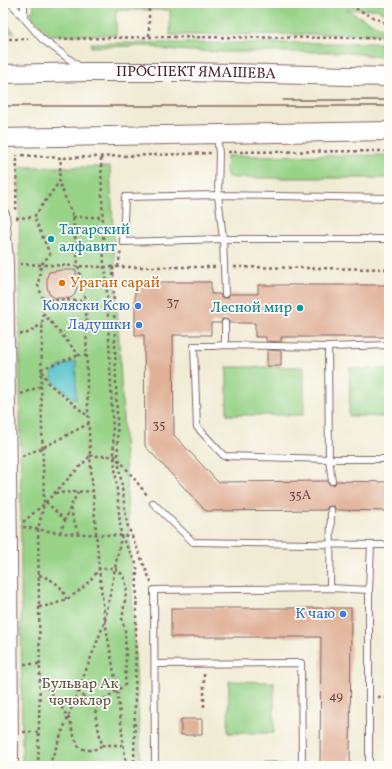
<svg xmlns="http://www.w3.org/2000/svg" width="392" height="769" font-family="Vollkorn,serif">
	<rect width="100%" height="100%" fill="#fdfcf7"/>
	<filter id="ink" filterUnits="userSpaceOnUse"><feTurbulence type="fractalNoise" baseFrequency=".025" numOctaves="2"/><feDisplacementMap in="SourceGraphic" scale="8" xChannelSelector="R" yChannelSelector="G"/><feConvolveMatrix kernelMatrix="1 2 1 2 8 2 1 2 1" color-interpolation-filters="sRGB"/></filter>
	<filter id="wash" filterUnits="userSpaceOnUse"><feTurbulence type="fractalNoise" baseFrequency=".012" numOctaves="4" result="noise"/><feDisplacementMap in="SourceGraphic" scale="16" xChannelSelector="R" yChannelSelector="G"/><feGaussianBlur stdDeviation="0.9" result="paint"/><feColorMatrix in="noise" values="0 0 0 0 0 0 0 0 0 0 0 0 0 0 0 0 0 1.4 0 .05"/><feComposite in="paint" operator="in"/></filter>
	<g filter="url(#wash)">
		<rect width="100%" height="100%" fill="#f0ebd4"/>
		<path fill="#98d388" stroke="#71795a" d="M33 3H389V16L377 9 347 10 389 32V34L170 35V10H116V35H49L33 18 31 11 34 10Z
			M3 19 15 33H3Z
			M91 43H389V58L342 52H221L168 50 148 46 91 47Z
			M389 155V178H234L228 177 226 171 227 156Z
			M19 167H110L141 766H22Z
			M227 367H304V415H227Z
			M350 368 389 369V417L349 416Z
			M229 681 274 682V733H228Z"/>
		<path fill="#57c4cc" stroke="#50727c" d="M76 361V400L55 383 52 378C52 366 67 365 76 361Z"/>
		<g id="blocks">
			<path fill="#e0b197" d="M61 270H76L77 289 75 294 71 298H55L49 294 47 286V277L49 272Z
				M135 282H211V294H220L221 297 225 298H228L229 294H258V285H389V337H281V342L266 341V337H255V323H229V320L225 319H222L221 323H211V335H173L174 435 218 482 328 481 329 484 332 485 335 484 336 481 389 482V511L336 510 334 506H331L327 507 326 510 206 511 145 446 144 335H135Z
				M267 350 281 351V366H267Z
				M171 608H351L350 766H320L321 637H171Z
				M181 719H202V735H181Z"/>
		</g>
	</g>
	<g filter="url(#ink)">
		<use href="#blocks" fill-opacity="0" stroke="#846666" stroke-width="1"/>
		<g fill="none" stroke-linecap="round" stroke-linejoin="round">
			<g stroke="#846666" stroke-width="8">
				<path id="service" d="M11 3 42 39 80 67
					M24 3V18
					M217 135 219 153 218 195 223 239 225 294
					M389 198 218 195 125 197 123 242 223 239H389
					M225 323V345L214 346H194L197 427 224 456 329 459 332 481
					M225 345 328 347 329 459H389
					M328 347 389 345
					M153 503 193 542 371 545
					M330 588 331 510
					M369 590 371 545H389
					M155 664 301 663 302 765 251 766
					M155 766 154 590 330 588 369 590V766"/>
			</g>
			<g stroke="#846666" stroke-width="14">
				<path id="minor" d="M3 214 7 262 11 549 12 766"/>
			</g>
			<g stroke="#846666" stroke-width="20">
				<g id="primary">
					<path id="s1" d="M3 74 86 72H188L389 77"/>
					<path d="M3 138 389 131"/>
				</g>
			</g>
			<path stroke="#846666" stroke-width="2.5" stroke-dasharray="3 3" stroke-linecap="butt" d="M149 3V37
				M345 3 389 25
				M3 39H28
				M59 39 149 37 389 38
				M228 152 389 151
				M22 155 61 158 211 153
				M101 158 104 267 106 273 114 456 121 536 137 565 134 766
				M16 210 17 155
				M73 217H103
				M16 218 34 217
				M20 264 104 267H215
				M113 267 118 458 127 524 151 582
				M118 267 121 250
				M234 267 389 269
				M43 299 86 301
				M43 313 79 355 87 356
				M20 334H26L42 324
				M41 369 79 355
				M42 371 48 383 89 417
				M21 394 41 386
				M22 456 42 448 90 423
				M55 493 93 491
				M46 502 65 520
				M70 508 78 533
				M23 522 44 504 90 456 87 385 86 302 78 265 73 217 59 182 61 158
				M23 527 60 533 131 536
				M60 533 70 508 78 492
				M39 575C51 579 63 585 66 599
				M39 607C66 604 83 591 99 569L115 568 123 575 127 587 122 620 125 629 126 658 125 685 97 704 95 714 102 745C95 751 89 751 79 748L73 733 70 720 63 710 59 701 53 696 40 677
				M24 664H40
				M204 674V709
				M78 691 85 698 97 704
				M378 697H389
				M23 732H39
				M102 745H122
				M38 766 40 677 38 529 44 504 41 386 43 299 38 285 41 265 50 254 34 217 59 182
				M49 766 105 621 121 537
				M126 766 117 690 105 621 99 569 90 456H114L118 458 147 495"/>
			<use href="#service" stroke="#fff" stroke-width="6"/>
			<use href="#minor" stroke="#fff" stroke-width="12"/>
			<use href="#primary" stroke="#fff" stroke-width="18"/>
			<path stroke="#4a1f2b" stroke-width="1" d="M283 100H389
				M3 106H389"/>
		</g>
	</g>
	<g fill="#0f9aa8" stroke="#fdfcf7" stroke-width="1.5">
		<circle cx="51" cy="239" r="4"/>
		<circle cx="300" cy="308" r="4"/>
	</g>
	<circle fill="#e8710a" stroke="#fdfcf7" stroke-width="1.5" cx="62" cy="283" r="4"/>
	<g fill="#3f7fe0" stroke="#fdfcf7" stroke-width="1.5">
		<circle cx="138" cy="306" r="4"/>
		<circle cx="139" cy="325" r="4"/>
		<circle cx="343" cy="614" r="4"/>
	</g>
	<g text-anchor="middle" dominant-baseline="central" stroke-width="3.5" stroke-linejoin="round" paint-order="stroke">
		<g font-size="13" fill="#704446">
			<text x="173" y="303">37</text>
			<text x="159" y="426">35</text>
			<text x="300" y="496">35А</text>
			<text x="336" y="697">49</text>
		</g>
		<g font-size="15" fill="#4a1f2b" stroke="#fdfcf7">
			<text stroke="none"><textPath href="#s1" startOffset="193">ПРОСПЕКТ ЯМАШЕВА</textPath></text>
		</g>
		<g font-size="15" fill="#0d838f" stroke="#fdfcf7" text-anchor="start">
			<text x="59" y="230">Татарский<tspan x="59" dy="17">алфавит</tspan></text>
			<text x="292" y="308" text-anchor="end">Лесной мир</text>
		</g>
		<g font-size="15" fill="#c56008" stroke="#fdfcf7" text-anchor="start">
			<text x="70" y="283">Ураган сарай</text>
		</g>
		<g font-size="15" fill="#366cbe" stroke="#fdfcf7" text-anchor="end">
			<text x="130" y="306">Коляски Ксю</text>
			<text x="131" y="325">Ладушки</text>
			<text x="335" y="614">К чаю</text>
		</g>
		<g font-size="15" fill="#615547" stroke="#fdfcf7">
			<text x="80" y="684">Бульвар Ак<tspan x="80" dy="17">чәчәкләр</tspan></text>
		</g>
	</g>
	<rect width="392" height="769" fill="none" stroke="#fdfcf7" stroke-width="16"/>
</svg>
